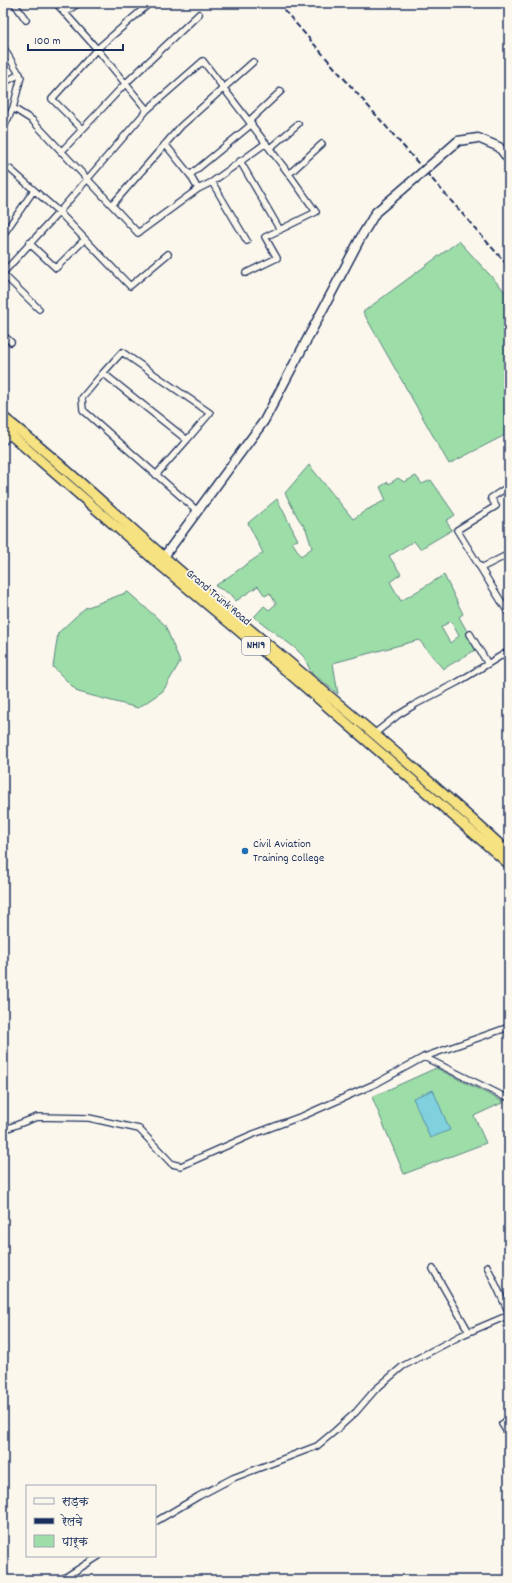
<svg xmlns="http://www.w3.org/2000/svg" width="512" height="1583" font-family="Dekko,'Playpen Sans Deva',sans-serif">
	<rect width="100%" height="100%" fill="#fbf7ec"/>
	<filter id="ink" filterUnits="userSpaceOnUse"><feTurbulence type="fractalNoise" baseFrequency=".025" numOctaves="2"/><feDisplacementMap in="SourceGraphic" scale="8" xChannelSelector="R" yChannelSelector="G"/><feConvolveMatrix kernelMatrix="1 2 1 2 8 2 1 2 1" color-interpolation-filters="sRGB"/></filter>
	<g filter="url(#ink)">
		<path fill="#9ddda7" stroke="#5c8682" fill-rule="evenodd" d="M459 241 509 296V433L449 464 363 312Z
			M309 465 353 519 368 509H370V508L386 500 380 487 388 482 389 484 398 478 404 482 416 476 422 484 431 480 455 515 446 521 452 530 420 549 414 541 389 556 401 574 390 582 401 601 444 575 463 614 459 617 477 649 443 669 419 640 333 663 338 694 311 672 304 657 295 648 254 617 264 606 269 610 276 604 270 593 265 596 258 586 236 601 232 595 215 586 263 553 248 523 277 499 298 540 292 542 301 556 312 548 306 529 298 518 285 493ZM451 621 459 636 450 643 441 627Z
			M128 592 165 625 180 662 163 691 138 708 78 692 53 667 58 633 85 608Z
			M436 1068 504 1102 474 1116 486 1143 404 1174 372 1097Z"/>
		<path fill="#81d0de" stroke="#5890ab" d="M433 1090 450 1130 430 1138 413 1098Z"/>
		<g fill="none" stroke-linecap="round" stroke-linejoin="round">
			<g stroke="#1b2f5e" stroke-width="8">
				<path id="minor" d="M14 3 26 20
					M64 13 79 3
					M3 47 21 77 13 108 3 129
					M3 83 20 74
					M13 108 32 120 138 233 198 189 212 182 266 143
					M147 110 203 61 289 174 316 212 265 237 277 258 246 273
					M249 121 281 91
					M82 129 52 99 97 49 150 3
					M165 144 190 175 198 189
					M270 148 298 124
					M61 152 125 84 199 14
					M240 161 280 230
					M3 167 10 169 59 212 130 286 168 254
					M289 174 322 144
					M190 175 252 124
					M212 182 247 241
					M113 204 181 126 253 62
					M3 235 34 190
					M29 243 56 268 85 239
					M3 273 59 212 147 110 97 49 56 3
					M3 274 39 309
					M3 335 11 342
					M103 373 122 352 210 413 187 440
					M3 442 10 435
					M156 475 187 440 103 373 82 398 83 410 194 508 198 511
					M509 486 491 498 496 506 457 530 509 614
					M481 568 509 554
					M470 634 488 664
					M374 734 398 715 416 704 458 682 509 651
					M424 1057 503 1096 509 1097
					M3 1130 37 1117 89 1118 139 1129 172 1164 181 1166 251 1135 305 1115 377 1083 424 1057 509 1027
					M487 1266 509 1313
					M433 1269 469 1332
					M509 1419 502 1424 509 1435
					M155 1522 199 1496 233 1478 317 1446 335 1431 356 1412 375 1390 403 1366 462 1335 509 1315
					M61 1580 99 1556"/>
			</g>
			<g stroke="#1b2f5e" stroke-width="11">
				<path id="secondary" d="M458 141 478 138 499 147 509 160
					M160 562 264 421 361 237 376 212 402 190"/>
			</g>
			<g stroke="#1b2f5e" stroke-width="12">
				<path id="trunk" d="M3 417C69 469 129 528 193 582 299 671 407 759 509 853
					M3 428 159 564 275 661 509 864"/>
			</g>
			<use href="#minor" stroke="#fbf7ec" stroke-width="5.5"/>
			<use href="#secondary" stroke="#fbf7ec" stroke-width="8"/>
			<use href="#trunk" stroke="#f7e281" stroke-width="9"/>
			<path stroke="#1b2f5e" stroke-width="2" stroke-dasharray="6 3" stroke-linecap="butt" d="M278 3 509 267"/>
			<g stroke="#1b2f5e" stroke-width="11" stroke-linecap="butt">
				<path id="secondary-bridge" d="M402 190 458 141"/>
			</g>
			<use href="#secondary-bridge" stroke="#fbf7ec" stroke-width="8"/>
		</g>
	</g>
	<circle fill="#1f6fb2" stroke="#fbf7ec" stroke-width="1.5" cx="245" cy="851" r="4"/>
	<g text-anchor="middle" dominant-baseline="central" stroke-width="3.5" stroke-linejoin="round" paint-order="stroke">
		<rect fill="#fbf7ec" stroke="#5e6b89" stroke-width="1" x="242" y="637" width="28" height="18" rx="3"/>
		<g font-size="11" font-weight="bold" fill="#1b2f5e">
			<text x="256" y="646">NH19</text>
		</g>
		<g font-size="12" fill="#1b2f5e" stroke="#fbf7ec">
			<text transform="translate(218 598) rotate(40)">Grand Trunk Road</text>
		</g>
		<g font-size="12" fill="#1b2f5e" stroke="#fbf7ec" text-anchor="start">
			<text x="253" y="844">Civil Aviation<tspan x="253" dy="14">Training College</tspan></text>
		</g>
	</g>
	<rect width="512" height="1583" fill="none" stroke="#fbf7ec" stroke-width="16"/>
	<rect x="8" y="8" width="496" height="1567" fill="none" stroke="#1b2f5e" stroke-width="1.5" filter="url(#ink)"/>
	<rect x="26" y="1485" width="130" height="72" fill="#fbf7ec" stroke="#a1a7b3"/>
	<rect x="34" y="1498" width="20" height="6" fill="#fbf7ec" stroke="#a1a7b3"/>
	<text x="62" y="1505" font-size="12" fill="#1b2f5e">सड़क</text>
	<rect x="34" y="1518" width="20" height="6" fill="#1b2f5e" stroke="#a1a7b3"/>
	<text x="62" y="1525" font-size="12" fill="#1b2f5e">रेलवे</text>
	<rect x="34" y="1535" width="20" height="12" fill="#9ddda7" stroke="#a1a7b3"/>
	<text x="62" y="1545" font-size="12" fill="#1b2f5e">पार्क</text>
	<path d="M28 44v6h95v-6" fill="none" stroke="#1b2f5e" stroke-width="2"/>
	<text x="34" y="44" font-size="12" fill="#1b2f5e" stroke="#fbf7ec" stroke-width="3" paint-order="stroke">100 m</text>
</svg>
